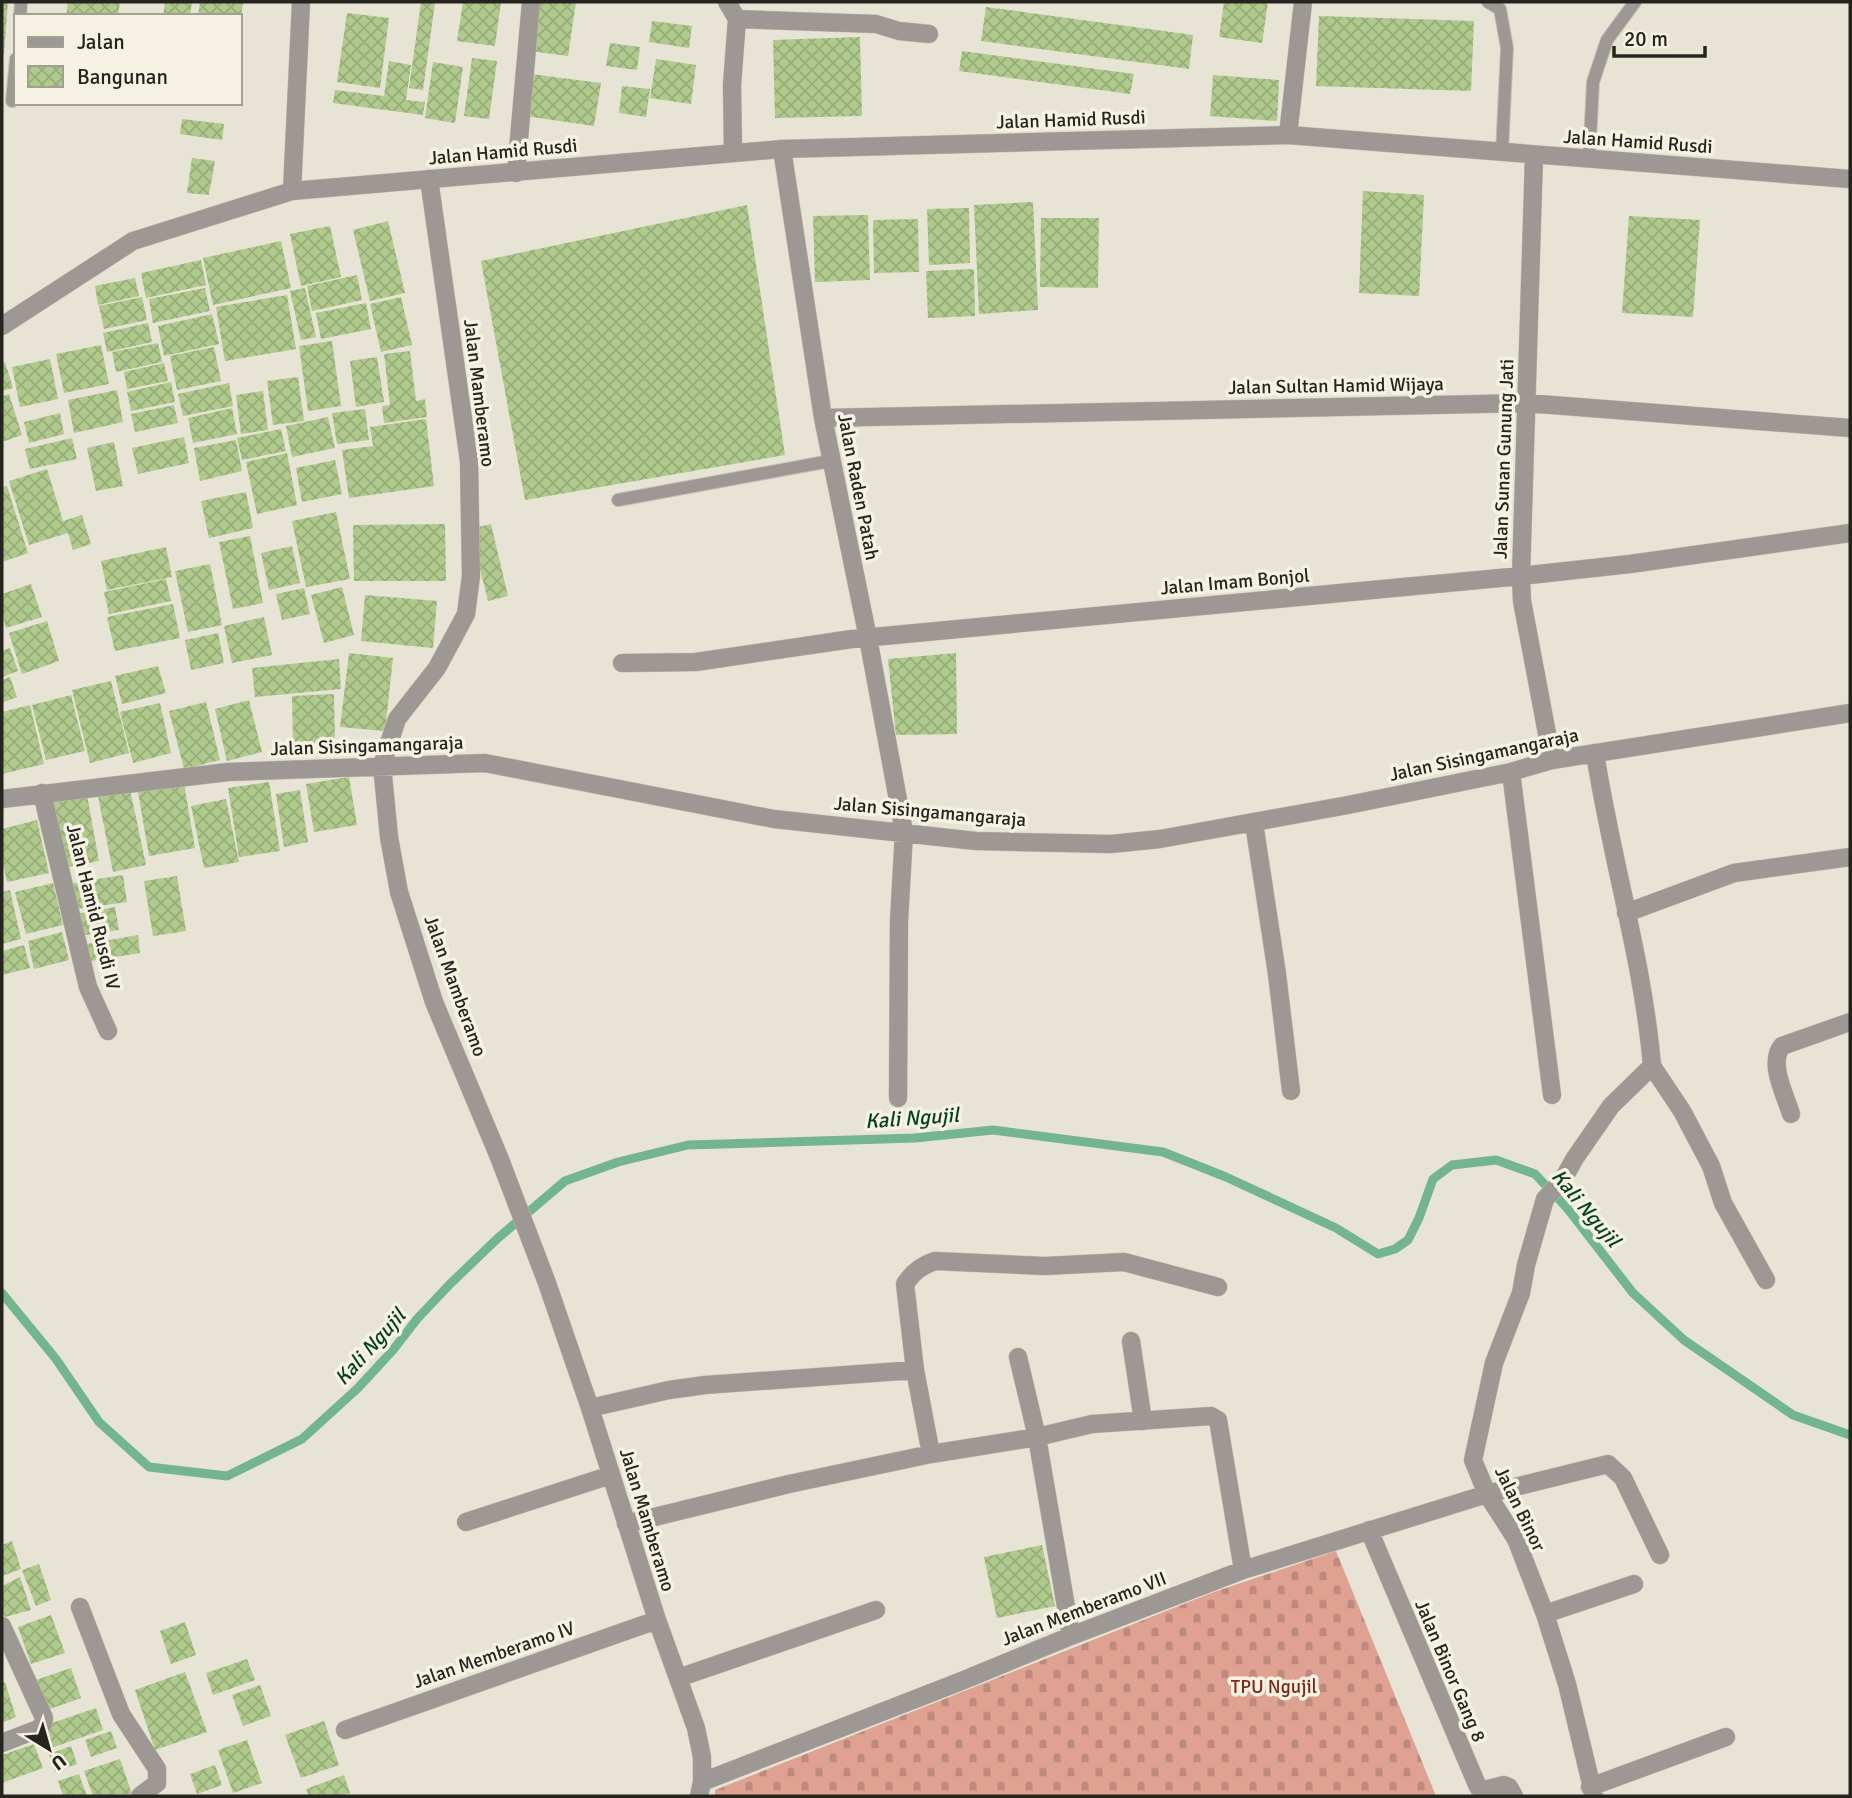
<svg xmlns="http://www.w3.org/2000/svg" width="1852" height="1798" font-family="Signika,sans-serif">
	<defs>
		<pattern id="cemetery-stones" width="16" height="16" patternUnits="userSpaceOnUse" patternTransform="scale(1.75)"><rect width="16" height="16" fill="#dea192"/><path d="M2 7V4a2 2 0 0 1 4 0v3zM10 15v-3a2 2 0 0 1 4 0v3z" fill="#be8a7d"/></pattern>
		<pattern id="building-cross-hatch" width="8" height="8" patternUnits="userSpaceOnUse" patternTransform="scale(1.75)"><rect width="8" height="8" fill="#afca8c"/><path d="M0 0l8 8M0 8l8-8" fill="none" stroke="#96ad78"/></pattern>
	</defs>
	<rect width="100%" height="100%" fill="#e7e4d5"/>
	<path fill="url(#cemetery-stones)" d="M1336 1551 1436 1796H715V1790L1214 1592Z"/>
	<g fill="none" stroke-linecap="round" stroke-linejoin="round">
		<path stroke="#73b58f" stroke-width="9" d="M2 1293 56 1359 99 1422 149 1467 227 1476 302 1439 358 1388 393 1350 417 1319 450 1284 498 1238 565 1181 618 1162 688 1145 915 1138 993 1130 1163 1152 1226 1177 1336 1228 1378 1254 1395 1249 1408 1240 1419 1218 1433 1179 1452 1165 1496 1160 1535 1174 1567 1208 1633 1293 1684 1340 1793 1415 1850 1435"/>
	</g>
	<path fill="url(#building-cross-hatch)" d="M2 2H8L4 54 2 53Z
		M68 2H120L118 16H66Z
		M165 2H192L190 16H163Z
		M200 2H243L241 16H198Z
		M421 2 435 3 423 90 409 88Z
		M463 2H501L495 46 457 41Z
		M537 2H576L568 56 530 51Z
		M1224 2H1268L1262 43 1219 37Z
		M986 7 1193 35 1189 69 981 41Z
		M347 13 389 18 380 88 337 82Z
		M1319 16 1474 21 1471 91 1316 86Z
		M652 21 692 26 689 48 649 42Z
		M860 37 862 116 775 118 773 40Z
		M610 43 640 47 637 70 606 66Z
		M962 51 1134 74 1130 94 959 71Z
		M472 58 497 61 489 119 464 116Z
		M656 59 696 65 691 104 650 98Z
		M389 61 411 65 406 100 425 102 423 115 333 103 335 90 384 96Z
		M433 62 463 67 455 123 425 118Z
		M531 74 601 83 594 126 525 116Z
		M1213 75 1279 80 1277 121 1210 116Z
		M622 86 650 89 646 117 619 113Z
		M182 119 224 124 222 140 180 134Z
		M192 158 215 161 209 195 187 193Z
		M1363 191 1424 195 1419 296 1359 293Z
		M1033 202 1038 310 979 314 974 205Z
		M747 205 785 455 525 500 481 261Z
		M969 208 970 263 929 265 927 209Z
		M868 215 870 280 815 282 813 216Z
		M1629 216 1700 220 1693 317 1622 313Z
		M1041 218H1099L1098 288 1040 287Z
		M918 219 919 272 874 273 873 220Z
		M388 221 405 293 370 301 353 230Z
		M330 226 341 277 301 286 290 234Z
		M281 241 291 288 213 305 203 258Z
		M201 260 206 285 146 298 141 273Z
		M974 269 975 316 928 318 926 271Z
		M357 275 362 300 312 311 307 286Z
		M135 278 139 296 98 305 95 286Z
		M205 288 210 311 153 323 149 299Z
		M305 288 316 337 301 340 290 291Z
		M287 295 296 349 225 361 216 307Z
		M142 297 147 320 104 329 99 306Z
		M401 297 412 345 381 352 370 304Z
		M366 303 371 329 321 339 316 313Z
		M212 314 219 344 164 356 158 326Z
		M148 323 152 342 107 352 103 333Z
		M332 341 341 406 308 411 299 346Z
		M158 343 162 362 116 372 112 352Z
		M101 345 109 384 64 393 56 354Z
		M214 347 221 381 177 390 170 356Z
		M410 351 416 401 425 399 427 417 384 423 382 406 390 405 384 354Z
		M377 357 384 402 356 407 350 361Z
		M50 359 58 399 20 407 12 367Z
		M5 362 13 388 2 391V363Z
		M164 363 168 381 127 389 124 372Z
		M298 377 304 421 273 425 267 381Z
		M171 382 175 402 131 411 127 392Z
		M229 383 233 406 183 416 178 394Z
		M117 390 123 422 74 433 68 400Z
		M263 391 268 430 241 434 236 395Z
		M9 394 22 435 2 442V396Z
		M174 405 178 423 135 432 131 414Z
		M232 408 237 434 193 443 188 418Z
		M365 409 369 440 337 444 332 413Z
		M60 413 64 434 29 443 24 422Z
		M328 417 335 448 292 457 286 426Z
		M426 419 434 486 349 498 342 450 373 446 370 427Z
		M281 429 286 451 242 460 237 438Z
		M184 437 189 463 138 474 132 448Z
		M72 438 77 459 30 469 25 449Z
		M236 440 242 471 200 481 194 448Z
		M114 442 123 486 96 491 87 448Z
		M287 453 297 505 257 514 246 462Z
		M335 460 342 494 302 502 296 468Z
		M47 469 63 521 82 515 91 544 73 550 68 533 29 545 9 481Z
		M7 486 28 553 2 562V487Z
		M246 492 253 528 209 538 201 501Z
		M336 512 350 579 306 587 292 521Z
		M445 524 446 581H354L353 525Z
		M491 524 508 596 488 601 470 529Z
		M250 536 263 603 233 609 219 542Z
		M292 546 300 583 269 590 261 553Z
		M166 547 172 577 107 590 101 561Z
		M210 564 222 625 188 632 175 571Z
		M166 579 171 601 109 614 104 592Z
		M31 584 42 617 6 628 2 613V594Z
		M342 587 354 635 324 643 311 595Z
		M304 588 310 614 282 620 276 594Z
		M365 595 437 601 433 648 361 641Z
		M173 604 180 638 115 651 107 617Z
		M264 617 272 655 232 663 224 626Z
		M47 621 59 661 22 674 9 633Z
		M218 633 224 663 191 670 185 640Z
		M10 648 18 671 2 677V651Z
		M349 653 393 658 385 731 340 727Z
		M956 653 957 734 896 735 888 659Z
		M339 659 341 689 255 697 252 668Z
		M158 666 166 693 122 704 115 676Z
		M10 677 17 697 2 703V680Z
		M111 681 129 753 90 763 72 690Z
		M334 694 335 743 293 744 292 696Z
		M71 695 85 751 46 760 32 705Z
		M249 700 262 752 227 761 215 709Z
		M206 702 220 760 184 769 169 711Z
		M160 703 171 753 133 763 120 712Z
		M30 705 44 764 2 774V712Z
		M349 777 357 825 314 832 306 784Z
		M269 782 280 851 239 857 228 788Z
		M184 784 195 848 149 856 138 792Z
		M130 789 146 865 113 872 98 796Z
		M300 790 308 842 284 847 276 794Z
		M87 795 99 861 63 868 51 801Z
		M226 799 239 862 204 868 191 806Z
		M37 820 49 873 7 882 2 858V829Z
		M123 875 127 902 77 909 73 883Z
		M177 876 186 931 153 936 144 881Z
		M53 883 63 925 26 934 15 892Z
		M10 890 21 939 2 944V892Z
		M115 907 119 930 79 936 75 914Z
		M62 932 69 960 34 969 28 941Z
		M138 935 140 953 90 961 87 944Z
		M24 945 30 968 2 975V951Z
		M12 1541 21 1569 2 1576V1545Z
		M1042 1545 1055 1606 997 1618 984 1557Z
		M39 1564 51 1600 36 1606 22 1570Z
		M20 1577 31 1610 5 1617 2 1610V1586Z
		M51 1615 65 1653 31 1664 18 1627Z
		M185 1622 196 1655 171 1664 160 1631Z
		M247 1659 255 1680 213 1695 206 1673Z
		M71 1668 81 1698 47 1710 36 1680Z
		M185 1672 207 1732 155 1750 135 1690Z
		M5 1682 16 1717 2 1723V1683Z
		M260 1685 271 1716 243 1726 232 1695Z
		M96 1708 103 1730 51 1748 43 1726Z
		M324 1721 339 1765 301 1778 285 1735Z
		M111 1731 117 1748 91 1757 85 1740Z
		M247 1740 262 1783 233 1793 218 1750Z
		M34 1744 43 1768 2 1783V1755Z
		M71 1746 77 1764 55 1772 49 1754Z
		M120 1759 132 1794 93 1796 84 1771Z
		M215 1765 222 1785 197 1794 190 1774Z
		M79 1774 87 1796H63L58 1781Z
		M344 1775 350 1793 340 1796H309L306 1789Z"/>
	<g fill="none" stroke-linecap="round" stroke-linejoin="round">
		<g stroke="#c4c1b4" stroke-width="14">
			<path id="service" d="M1488 2 1500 9 1507 48 1502 152
				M20 16 21 2
				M12 101 16 59
				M1589 160 1593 82 1607 40 1635 2
				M618 500 830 461"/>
		</g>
		<g stroke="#c4c1b4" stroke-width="19">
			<path id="minor" d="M727 2 737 19 732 85 733 152
				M737 19 876 24 899 31 929 34
				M1288 135 1303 2
				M782 149 823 418 868 638 904 832 899 921 898 1098
				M1534 156 1521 576 1522 601 1552 760
				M516 173 531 2
				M429 179 469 461 471 576 466 614 437 668 397 719 382 765 389 837 399 892 434 1002 499 1157 547 1283 590 1408 657 1620 696 1728 702 1757V1782L699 1796
				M2 326 133 241 292 191
				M823 418 1526 403 1850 428
				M622 663 696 662 852 639 1521 576 1630 564 1850 533
				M1511 772 1552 1095
				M42 793 88 987 108 1031
				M2 799 228 772 485 763 774 819 976 841 1111 844 1160 839 1348 805 1511 772 1552 760 1850 713
				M1254 823 1277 974 1291 1091
				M1626 913 1734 873 1850 857
				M1652 1066 1682 1111 1711 1166 1723 1203 1766 1280
				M1791 1114C1785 1094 1768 1063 1782 1046L1850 1022
				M1131 1341 1143 1421
				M1018 1357 1037 1437 1071 1636
				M590 1408 669 1390 705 1385 915 1370
				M931 1454 915 1370 905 1284C913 1272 921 1266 935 1261L1045 1266 1124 1262 1218 1287
				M466 1522 611 1475
				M626 1524 789 1484 931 1454 1037 1437 1092 1424 1211 1416 1218 1420 1243 1570
				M1369 1530 1478 1787 1484 1790 1504 1785 1509 1787 1514 1796
				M80 1607 121 1714 157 1769V1783L140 1796
				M1545 1614 1634 1584
				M2 1626 44 1718 43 1724 38 1729 2 1743
				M678 1678 876 1610
				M345 1730 657 1620
				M702 1782 959 1682 1071 1636 1243 1570 1487 1494 1608 1464 1623 1478 1660 1555
				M1590 1787 1726 1737
				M1594 1796 1567 1684 1545 1614 1516 1539 1487 1494 1473 1460 1494 1363 1521 1293 1526 1265 1545 1199 1562 1181 1575 1158 1611 1106 1652 1066C1643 960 1611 858 1595 753"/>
		</g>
		<g stroke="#c4c1b4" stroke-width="19">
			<path id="tertiary" d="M301 2 292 191 782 149 1288 135 1850 179"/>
		</g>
		<use href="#service" stroke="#9d9893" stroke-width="12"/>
		<use href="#minor" stroke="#9d9893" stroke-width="18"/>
		<use href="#tertiary" stroke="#9d9893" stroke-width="18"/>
	</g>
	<g text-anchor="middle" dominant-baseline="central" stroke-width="7" stroke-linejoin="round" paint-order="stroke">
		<g font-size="19" fill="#25241f" stroke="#f5f1e3">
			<text transform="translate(1071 120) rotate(-2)">Jalan Hamid Rusdi</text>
			<text transform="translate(1638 142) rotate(4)">Jalan Hamid Rusdi</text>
			<text transform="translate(503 152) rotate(-5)">Jalan Hamid Rusdi</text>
			<text transform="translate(1336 386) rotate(-1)">Jalan Sultan Hamid Wijaya</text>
			<text transform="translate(479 393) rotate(83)">Jalan Mamberamo</text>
			<text transform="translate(1504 459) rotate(-88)">Jalan Sunan Gunung Jati</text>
			<text transform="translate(858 487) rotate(79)">Jalan Raden Patah</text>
			<text transform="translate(1235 582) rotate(-5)">Jalan Imam Bonjol</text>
			<text transform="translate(367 746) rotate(-2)">Jalan Sisingamangaraja</text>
			<text transform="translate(1484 755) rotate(-12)">Jalan Sisingamangaraja</text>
			<text transform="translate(930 812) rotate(5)">Jalan Sisingamangaraja</text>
			<text transform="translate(93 907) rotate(76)">Jalan Hamid Rusdi IV</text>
			<text transform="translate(455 986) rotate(70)">Jalan Mamberamo</text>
			<text transform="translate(1520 1509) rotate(64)">Jalan Binor</text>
			<text transform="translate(647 1520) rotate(73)">Jalan Mamberamo</text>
			<text transform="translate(1084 1609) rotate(-21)">Jalan Memberamo VII</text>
			<text transform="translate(494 1655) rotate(-19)">Jalan Memberamo IV</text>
			<text transform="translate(1450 1671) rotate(67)">Jalan Binor Gang 8</text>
		</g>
		<g font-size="19" fill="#7c2a16" stroke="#f5f1e3">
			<text x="1274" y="1687">TPU Ngujil</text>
		</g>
		<g font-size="21" font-style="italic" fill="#063e25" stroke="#f5f1e3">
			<text transform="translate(912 1118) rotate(-4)">Kali Ngujil</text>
			<text transform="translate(1586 1208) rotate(50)">Kali Ngujil</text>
			<text transform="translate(370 1347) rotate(-48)">Kali Ngujil</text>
		</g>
	</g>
	<rect width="1852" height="1798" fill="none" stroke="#25241f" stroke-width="7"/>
	<rect x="14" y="14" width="228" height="91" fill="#f5f1e3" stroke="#a29f95" stroke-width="2"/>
	<rect x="28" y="37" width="35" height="10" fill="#9d9893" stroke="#a29f95" stroke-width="2"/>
	<text x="77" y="49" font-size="21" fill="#25241f">Jalan</text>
	<rect x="28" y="66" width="35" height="21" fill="url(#building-cross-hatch)" stroke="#a29f95" stroke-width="2"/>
	<text x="77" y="84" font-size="21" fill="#25241f">Bangunan</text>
	<g transform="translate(49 1749) rotate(143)" stroke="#f5f1e3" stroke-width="5" paint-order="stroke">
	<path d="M0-5L12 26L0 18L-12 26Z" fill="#25241f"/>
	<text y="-10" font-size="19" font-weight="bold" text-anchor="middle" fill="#25241f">U</text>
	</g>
	<path d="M1614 46v10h91v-10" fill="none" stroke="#25241f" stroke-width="3.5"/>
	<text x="1624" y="46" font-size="21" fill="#25241f" stroke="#f5f1e3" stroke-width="5" paint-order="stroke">20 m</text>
</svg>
